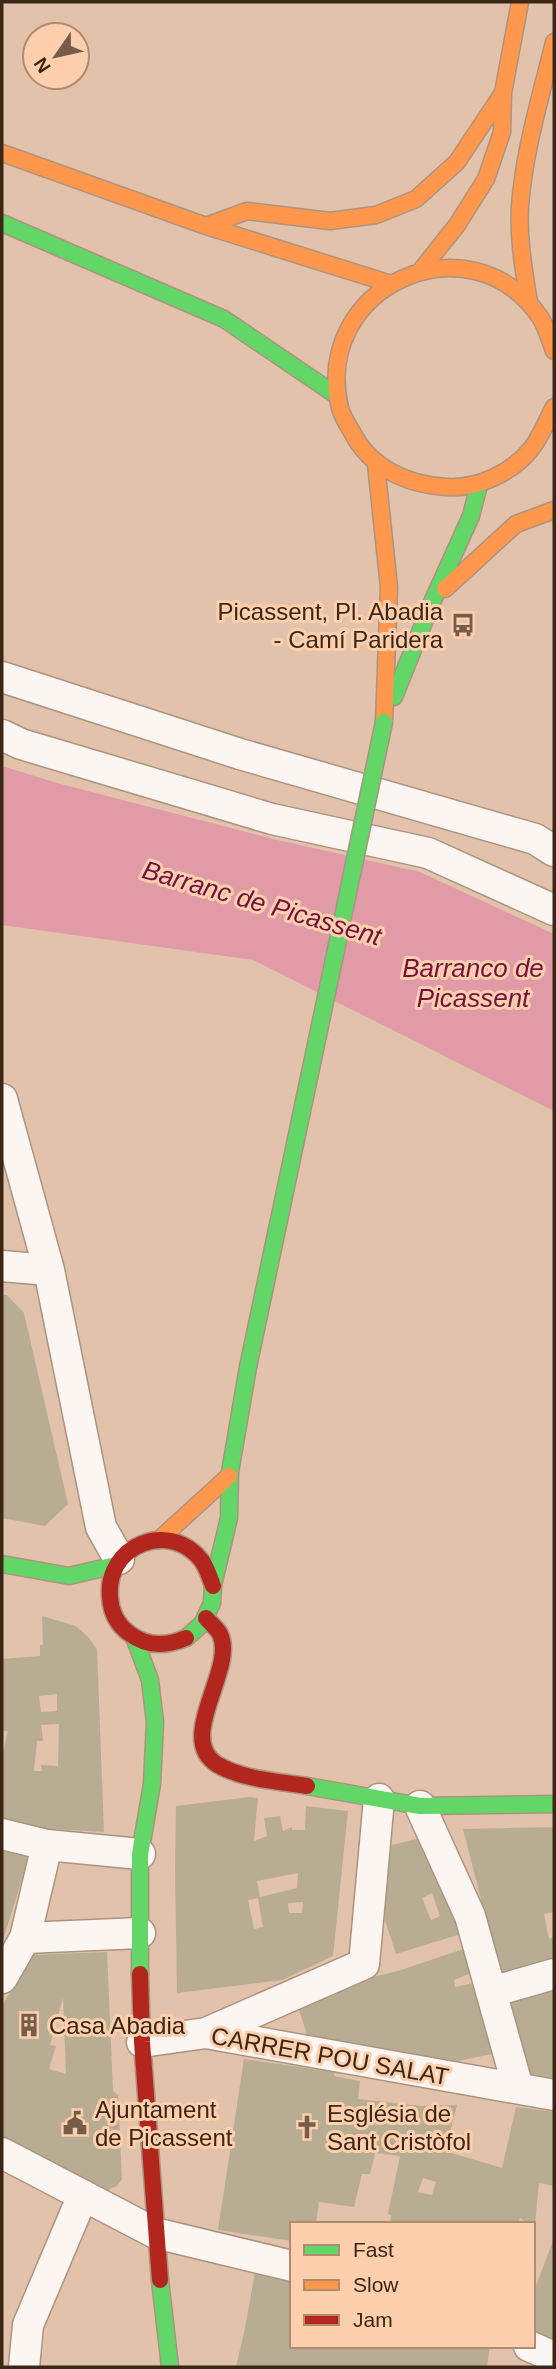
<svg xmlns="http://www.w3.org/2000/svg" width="556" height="2369" font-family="Helvetica,sans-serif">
	<rect width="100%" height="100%" fill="#e2c2aa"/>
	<path fill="#e09ba7" d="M2 766 57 783 273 839 420 872 554 934V1111L253 960 2 925Z"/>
	<path fill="#b8ad92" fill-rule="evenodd" d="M2 1295H7L24 1313 68 1504 45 1526 2 1518Z
		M42 1616 76 1626 88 1637 97 1649 104 1832 18 1827 2 1824V1757L8 1731H3L2 1724V1659L40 1656V1645H43ZM57 1694V1711L41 1712 39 1696ZM59 1724 58 1766 41 1765 42 1771H34L37 1741H43L41 1725Z
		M250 1797 258 1798 254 1841 267 1836 264 1818 280 1816 283 1831 292 1827V1830H305L306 1806 348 1811 333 1956 282 1980 177 1993 175 1866 176 1806ZM298 1873 297 1888 260 1897 257 1881ZM258 1898 263 1927 254 1929 248 1900ZM303 1902 302 1913H289L288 1903Z
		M554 1827V1912L544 1914 549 1939 554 1937V1967L499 1982 481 1920 486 1919 463 1829Z
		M424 1837 464 1933 396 1954 377 1896 384 1847ZM432 1893 440 1916 431 1920 422 1898Z
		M2 1848 30 1854 2 1943Z
		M472 1946 497 2053 443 2064 308 2038 295 1997 401 1970ZM471 1973 473 1983 455 1987 454 1980Z
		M107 1952 113 2091 118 2095 122 2179 117 2186 106 2191 2 2141V2006L31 1955ZM63 1998 66 2074 49 2069 56 2046 50 2045Z
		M554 1983V2092L530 2090 508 1996Z
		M244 2059 334 2072V2076L360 2081 358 2099 421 2106 457 2105 445 2151 502 2168 516 2107 554 2112V2186L539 2183 535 2224H528L520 2218 518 2224H390L391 2215 388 2214 400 2156 375 2153 370 2174H362L354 2207 319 2202 316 2224H292V2241L218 2230ZM423 2178 436 2182 432 2195 418 2192Z
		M554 2238V2348L533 2339V2286H536Z
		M255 2272 292 2279V2346H490L487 2367H236L245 2328Z"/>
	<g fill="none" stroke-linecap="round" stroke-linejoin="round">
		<g stroke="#ac9380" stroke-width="33">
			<path id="street" d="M2 677 240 754 535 839 554 851
				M2 735 21 744 272 819 428 853 554 910
				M2 1099 49 1270 101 1527 119 1559
				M2 1266 49 1270
				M420 1806 470 1916 518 2088
				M2 1834 47 1845 140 1854
				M25 1938 140 1933
				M2 1978 25 1938 47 1845
				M491 1992 554 1974
				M206 2033 364 1964 379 1799
				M142 2042 206 2033 554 2095
				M2 2153 155 2233 292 2266
				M529 2346 554 2357
				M24 2367 28 2325 83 2195"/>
		</g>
		<g stroke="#ac9380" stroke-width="19">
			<path id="fast" d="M2 223 224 319 336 395
				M394 697 433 600 471 516 479 485
				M2 1564 69 1576 116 1565
				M134 1637 150 1680 155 1722 152 1784 140 1854V1974
				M186 1638 202 1624 212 1603 213 1585 229 1518 230 1472 248 1367
				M307 1786 420 1806 554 1804
				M160 2280 170 2367"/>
		</g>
		<g stroke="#ac9380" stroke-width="19">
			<path id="slow" d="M2 153 206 226 388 283
				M206 226 247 211 330 221 376 215 416 199 457 162 503 93
				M422 269 457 225 486 179 502 132 503 93 520 2
				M529 303C524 271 518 239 520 206 524 151 541 96 554 42
				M554 351C550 340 546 326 540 317 470 215 311 286 340 408 342 416 348 425 352 432 370 468 408 485 447 487 477 489 512 473 531 449 541 437 547 420 554 407
				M376 464 389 587 384 722
				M445 589 516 524 554 510
				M160 1539 229 1476"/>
		</g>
		<g stroke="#ac9380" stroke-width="19">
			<path id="jam" d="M206 1618C210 1623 217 1628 220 1634 237 1669 174 1739 218 1765 244 1780 278 1781 307 1786
				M186 1638C167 1646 147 1647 130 1634 117 1625 111 1612 110 1597 105 1545 170 1519 202 1561 207 1568 210 1578 213 1586
				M140 1974 142 2042 160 2280"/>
		</g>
		<use href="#street" stroke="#fbf6f2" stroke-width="30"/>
		<use href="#fast" stroke="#63d668" stroke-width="16"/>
		<use href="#slow" stroke="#ff974d" stroke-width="16"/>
		<use href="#jam" stroke="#b3261e" stroke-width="16"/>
		<g stroke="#ac9380" stroke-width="19" stroke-linecap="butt">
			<path id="fast-bridge" d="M248 1367 384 722"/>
		</g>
		<use href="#fast-bridge" stroke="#63d668" stroke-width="16"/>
	</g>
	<defs>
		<g id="bus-bare" transform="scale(1.89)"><path d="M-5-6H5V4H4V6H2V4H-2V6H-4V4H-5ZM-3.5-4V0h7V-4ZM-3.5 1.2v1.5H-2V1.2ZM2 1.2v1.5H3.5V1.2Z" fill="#765d49" stroke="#fecfac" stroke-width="2.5" paint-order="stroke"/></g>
		<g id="building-bare" transform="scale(1.89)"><path d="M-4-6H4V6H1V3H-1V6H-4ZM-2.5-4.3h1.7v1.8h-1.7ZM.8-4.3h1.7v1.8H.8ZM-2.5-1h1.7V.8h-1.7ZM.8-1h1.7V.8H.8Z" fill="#765d49" stroke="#fecfac" stroke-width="2.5" paint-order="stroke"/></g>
		<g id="civic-bare" transform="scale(1.89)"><path d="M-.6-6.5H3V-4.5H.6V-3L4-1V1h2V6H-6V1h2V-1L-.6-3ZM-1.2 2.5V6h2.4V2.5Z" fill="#765d49" stroke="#fecfac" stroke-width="2.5" paint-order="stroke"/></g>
		<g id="church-bare" transform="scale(1.89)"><path d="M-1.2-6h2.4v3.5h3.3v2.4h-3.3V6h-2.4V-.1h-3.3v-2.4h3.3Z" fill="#765d49" stroke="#fecfac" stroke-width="2.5" paint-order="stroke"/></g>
	</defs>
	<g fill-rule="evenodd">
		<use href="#bus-bare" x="463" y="625"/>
		<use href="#building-bare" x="29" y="2025"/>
		<use href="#civic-bare" x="75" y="2123"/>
		<use href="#church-bare" x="307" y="2127"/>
	</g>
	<g text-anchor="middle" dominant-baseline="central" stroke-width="6" stroke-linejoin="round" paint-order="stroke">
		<g font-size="24" fill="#3c2615" stroke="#fecfac" text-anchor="start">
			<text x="443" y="611" text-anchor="end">Picassent, Pl. Abadia<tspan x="443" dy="28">- Camí Paridera</tspan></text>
			<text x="49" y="2025">Casa Abadia</text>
			<text x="95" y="2109">Ajuntament<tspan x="95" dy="28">de Picassent</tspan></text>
			<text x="327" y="2113">Església de<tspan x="327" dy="28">Sant Cristòfol</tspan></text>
		</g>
		<g font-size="24" fill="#3c2615" stroke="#fecfac">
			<text transform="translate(330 2056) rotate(10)">CARRER POU SALAT</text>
		</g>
		<g font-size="26" font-style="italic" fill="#750f3f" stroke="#fecfac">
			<text transform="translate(262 903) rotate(16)">Barranc de Picassent</text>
			<text x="473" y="968">Barranco de<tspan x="473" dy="30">Picassent</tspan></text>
		</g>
	</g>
	<rect width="556" height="2369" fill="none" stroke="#3c2615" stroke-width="7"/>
	<rect x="290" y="2222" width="245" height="126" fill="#fecfac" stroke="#b08b70" stroke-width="2"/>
	<rect x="304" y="2245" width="35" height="10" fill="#63d668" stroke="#b08b70" stroke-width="2"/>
	<text x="353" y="2257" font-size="21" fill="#3c2615">Fast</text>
	<rect x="304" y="2280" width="35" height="10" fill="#ff974d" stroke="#b08b70" stroke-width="2"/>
	<text x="353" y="2292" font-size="21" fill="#3c2615">Slow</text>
	<rect x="304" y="2315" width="35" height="10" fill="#b3261e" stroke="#b08b70" stroke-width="2"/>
	<text x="353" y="2327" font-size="21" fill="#3c2615">Jam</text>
	<g transform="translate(56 56) rotate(236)"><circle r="33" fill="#fecfac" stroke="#b08b70" stroke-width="2"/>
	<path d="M0-5L12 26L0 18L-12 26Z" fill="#765d49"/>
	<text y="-10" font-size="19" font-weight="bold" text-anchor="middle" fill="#3c2615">N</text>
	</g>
</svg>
